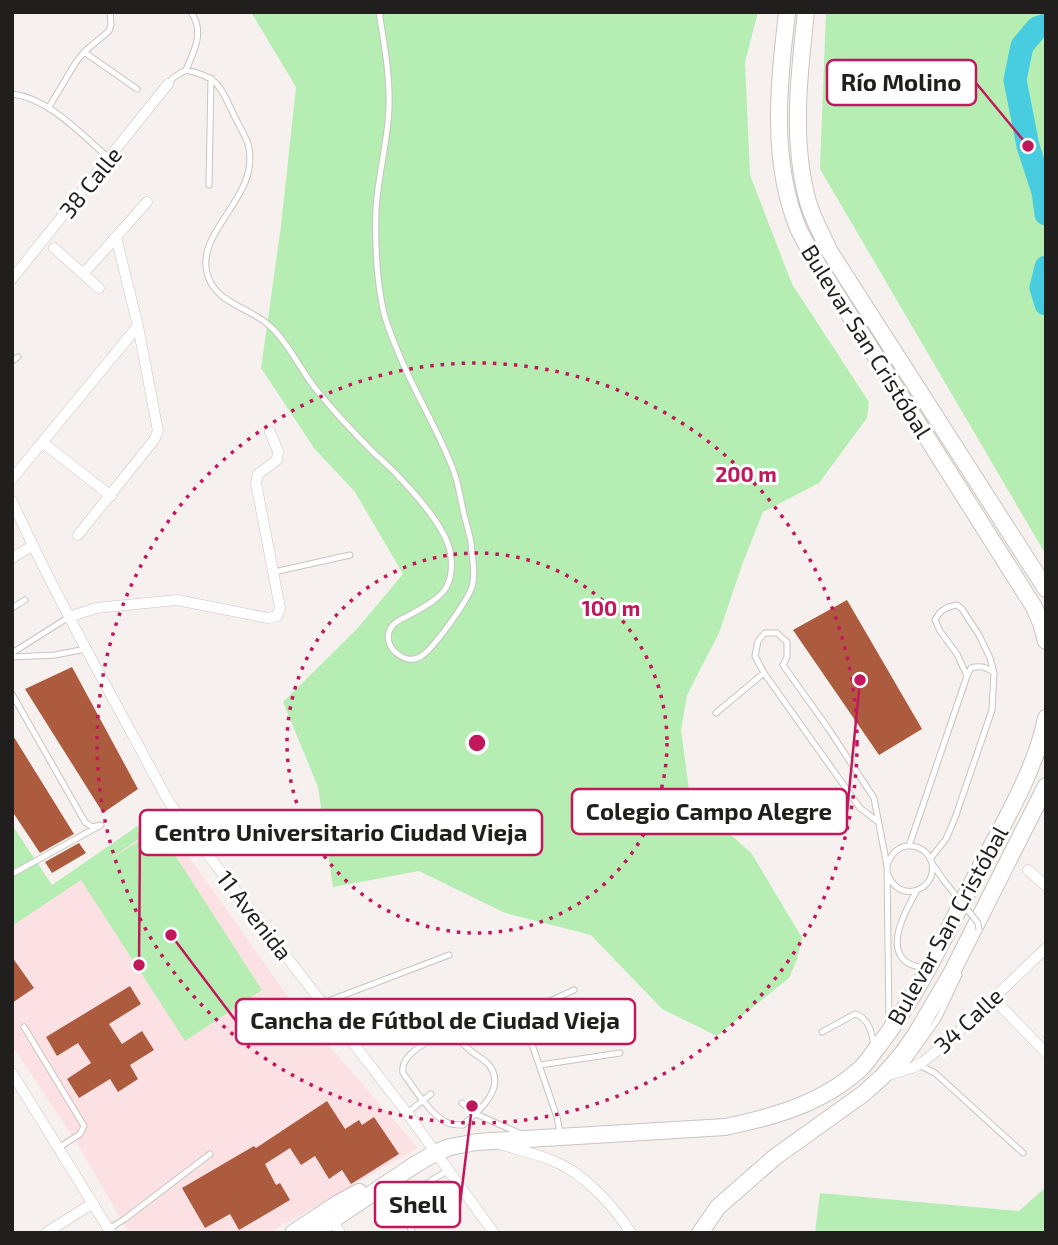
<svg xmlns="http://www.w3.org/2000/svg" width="1058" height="1245" font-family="'Exo 2',sans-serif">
	<rect width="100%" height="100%" fill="#f6f1ee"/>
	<path fill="#fce1e4" d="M164 821 293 1004 418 1148 269 1233H129L78 1145 12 1045V926Z"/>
	<path fill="#b5edb2" d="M251 12H758L745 62 750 175 792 284 869 402 867 418 819 483 763 512 742 565 719 633 687 695 681 730 690 798 752 854 802 938 797 959 789 978 717 1036 662 1009 591 935 505 913 419 871 333 887 318 787 283 702 356 630 403 574 355 492 314 448 261 368 281 226 296 87Z
		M826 12H1046V555L820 169Z
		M158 812 164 821 106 862 158 829 262 990 185 1041 81 880 12 926V825L52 885Z
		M1046 1187V1233H815L820 1193 1019 1211Z"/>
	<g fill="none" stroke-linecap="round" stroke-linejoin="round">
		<path stroke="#48ccdf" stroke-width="23" d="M1046 25 1037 28 1022 46 1015 80 1028 146 1043 192 1046 214
			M1046 267 1041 288 1046 304"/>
	</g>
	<path fill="#ad5b3e" d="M847 600 922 729 879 755 793 630Z
		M72 667 138 789 103 813 25 689Z
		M12 734 74 834 40 853 12 811Z
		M79 843 86 853 52 873 45 862Z
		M12 957 34 988 12 1003Z
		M130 986 141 1004 109 1024 122 1044 142 1031 154 1050 130 1065 138 1079 118 1092 110 1079 79 1098 67 1079 91 1063 78 1043 57 1056 46 1037Z
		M327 1101 345 1129 359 1120 362 1125 374 1117 399 1154 351 1184 342 1170 329 1179 315 1156 301 1165 290 1148 265 1164 276 1185 280 1183 290 1200 239 1230 230 1214 205 1228 182 1188 254 1146 256 1148Z"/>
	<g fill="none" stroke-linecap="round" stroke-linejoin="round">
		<g stroke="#c8c3c0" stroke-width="7">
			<path id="service" d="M84 52 137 89
				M186 70C194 51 205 32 191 12
				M168 84 174 77 186 70C217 77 219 84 232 111 237 122 244 133 248 144 262 196 196 229 207 273 215 305 252 307 272 328 289 344 300 369 315 388 331 408 355 434 374 453 383 461 392 469 400 478 418 497 449 531 451 557 452 566 451 578 447 586 441 598 424 607 413 613 407 617 399 619 394 624 384 634 388 648 399 655 405 659 413 661 420 657 433 650 467 601 472 587 476 573 472 557 471 543 470 536 468 530 466 522 461 505 460 489 454 472 440 433 417 397 401 359 394 342 385 323 382 304 376 273 375 240 376 209 378 175 388 141 389 107 390 75 384 43 379 12
				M12 94C49 98 82 135 109 158
				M49 107 76 62 84 52 109 31 111 25 110 12
				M209 185 211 78
				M12 361 18 357
				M274 572 350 555
				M12 608 25 600
				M12 653 69 617
				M12 657 55 655 86 649
				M967 676 971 668C981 665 986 667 994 673
				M12 694 85 822 92 827 101 825 12 874
				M716 713 764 673
				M877 821 860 808 764 673 755 656 758 641 765 633H777L787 642V657L783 665 828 728 874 798 887 866
				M909 846 967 676 957 654 940 631 935 620C940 610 946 607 957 605L962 609 979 635 990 658 994 673 992 710 955 818 946 839 930 859
				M933 865 945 882
				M887 872C891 886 903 895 917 890 923 888 927 884 930 879 944 849 897 829 887 866L889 1024
				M917 890C908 907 887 941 903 959 909 966 917 966 924 968
				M323 1003 449 955
				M24 1027 84 1126 80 1134 58 1148
				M822 1032 855 1014C869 1018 872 1033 874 1046
				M443 1033C457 1035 461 1043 471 1051 477 1056 484 1059 489 1065 507 1088 479 1111 463 1125 457 1125 451 1125 446 1122 431 1115 413 1087 403 1073 400 1055 425 1044 438 1035Z
				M540 1065 620 1053
				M919 1065 935 1073 1023 1153
				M901 1071 938 1019 959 975
				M462 1103 476 1114 521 1134
				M407 1113 431 1094
				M560 1133 557 1117 526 1027V1018L530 1010 574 990
				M387 1187 413 1233
				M418 1190 435 1178 448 1171
				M109 1229 126 1218 210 1154"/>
		</g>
		<g stroke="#c8c3c0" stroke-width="11">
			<path id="minor" d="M54 248 99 288
				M83 274 147 202
				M12 279 168 84
				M42 442 111 496
				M12 479 138 326
				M12 501C58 602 114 699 166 797L182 821 407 1113 494 1233
				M78 535 154 440 158 431 138 326 116 237
				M12 558 32 546
				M69 617 96 608 177 600 268 618 277 616 280 608 256 483 258 474 277 460 278 451 270 432
				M1028 870 1046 886
				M993 998 1046 1053
				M12 1073 111 1233
				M882 1077 912 1068 923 1062 952 1038 1046 948
				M499 1144C516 1149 534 1153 551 1160 583 1172 613 1205 631 1233
				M333 1221 340 1233
				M46 1233 93 1203"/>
		</g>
		<g stroke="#c8c3c0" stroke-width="18">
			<path id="primary" d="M787 12C779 83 770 159 798 228 803 239 810 250 816 262L1034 607 1041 623 1046 641
				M806 12C799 74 791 141 808 202 813 219 822 235 830 252L1046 589
				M293 1233 337 1204 359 1192
				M313 1233 416 1164 437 1152 450 1147 477 1142 725 1127C774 1117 823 1103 860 1069 868 1062 873 1052 880 1044 917 996 942 941 970 887 996 836 1035 774 1046 718
				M700 1233 718 1207 775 1157 863 1094 882 1077 902 1054 916 1034 951 974 1046 786"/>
		</g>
		<use href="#service" stroke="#fff" stroke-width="5"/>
		<use href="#minor" stroke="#fff" stroke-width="10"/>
		<use href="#primary" stroke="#fff" stroke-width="16"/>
		<g stroke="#c8c3c0" stroke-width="7" stroke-linecap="butt">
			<path id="service-bridge" d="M945 882 978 923 979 930"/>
		</g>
		<use href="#service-bridge" stroke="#fff" stroke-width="5"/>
	</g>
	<g fill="none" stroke="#c2185b" stroke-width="3.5" stroke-dasharray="3.5 7">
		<circle cx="477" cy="743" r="190"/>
		<circle cx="477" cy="743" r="380"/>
	</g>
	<g text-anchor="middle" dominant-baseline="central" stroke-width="6" stroke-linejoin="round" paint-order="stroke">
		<g font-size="23" fill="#211f1e" stroke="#fff">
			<text transform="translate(90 182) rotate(-51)">38 Calle</text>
			<text transform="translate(867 341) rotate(58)">Bulevar San Cristóbal</text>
			<text transform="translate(255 915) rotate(52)">11 Avenida</text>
			<text transform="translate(947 925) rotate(-61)">Bulevar San Cristóbal</text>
			<text transform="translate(968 1020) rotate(-43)">34 Calle</text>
		</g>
	</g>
	<circle cx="477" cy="743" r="10" fill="#c2185b" stroke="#fff" stroke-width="3.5"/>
	<g font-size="21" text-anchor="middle" font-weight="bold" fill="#c2185b" stroke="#fff" stroke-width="6" stroke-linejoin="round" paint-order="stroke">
		<text x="746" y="482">200 m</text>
		<text x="611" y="616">100 m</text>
	</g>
	<path fill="none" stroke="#c2185b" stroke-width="2.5" d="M1028 146L976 83M860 680L847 812M139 965L140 832M171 935L236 1021M472 1106L460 1204"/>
	<g fill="#c2185b" stroke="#fff" stroke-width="2.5">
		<circle cx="1028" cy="146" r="7"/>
		<circle cx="860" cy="680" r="7"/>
		<circle cx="139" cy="965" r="7"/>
		<circle cx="171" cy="935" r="7"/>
		<circle cx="472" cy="1106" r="7"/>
	</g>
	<g fill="#fff" stroke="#c2185b" stroke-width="2.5">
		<rect x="827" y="60" width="149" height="45" rx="7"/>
		<rect x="572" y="789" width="275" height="45" rx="7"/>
		<rect x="140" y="810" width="402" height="45" rx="7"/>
		<rect x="236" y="999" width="399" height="45" rx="7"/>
		<rect x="375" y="1182" width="85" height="45" rx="7"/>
	</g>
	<g font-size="24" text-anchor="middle" font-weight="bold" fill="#211f1e">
		<text x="901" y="91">Río Molino</text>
		<text x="709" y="820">Colegio Campo Alegre</text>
		<text x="341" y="841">Centro Universitario Ciudad Vieja</text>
		<text x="435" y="1029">Cancha de Fútbol de Ciudad Vieja</text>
		<text x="418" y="1213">Shell</text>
	</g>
	<rect width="1058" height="1245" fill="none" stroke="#211f1e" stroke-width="28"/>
</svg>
